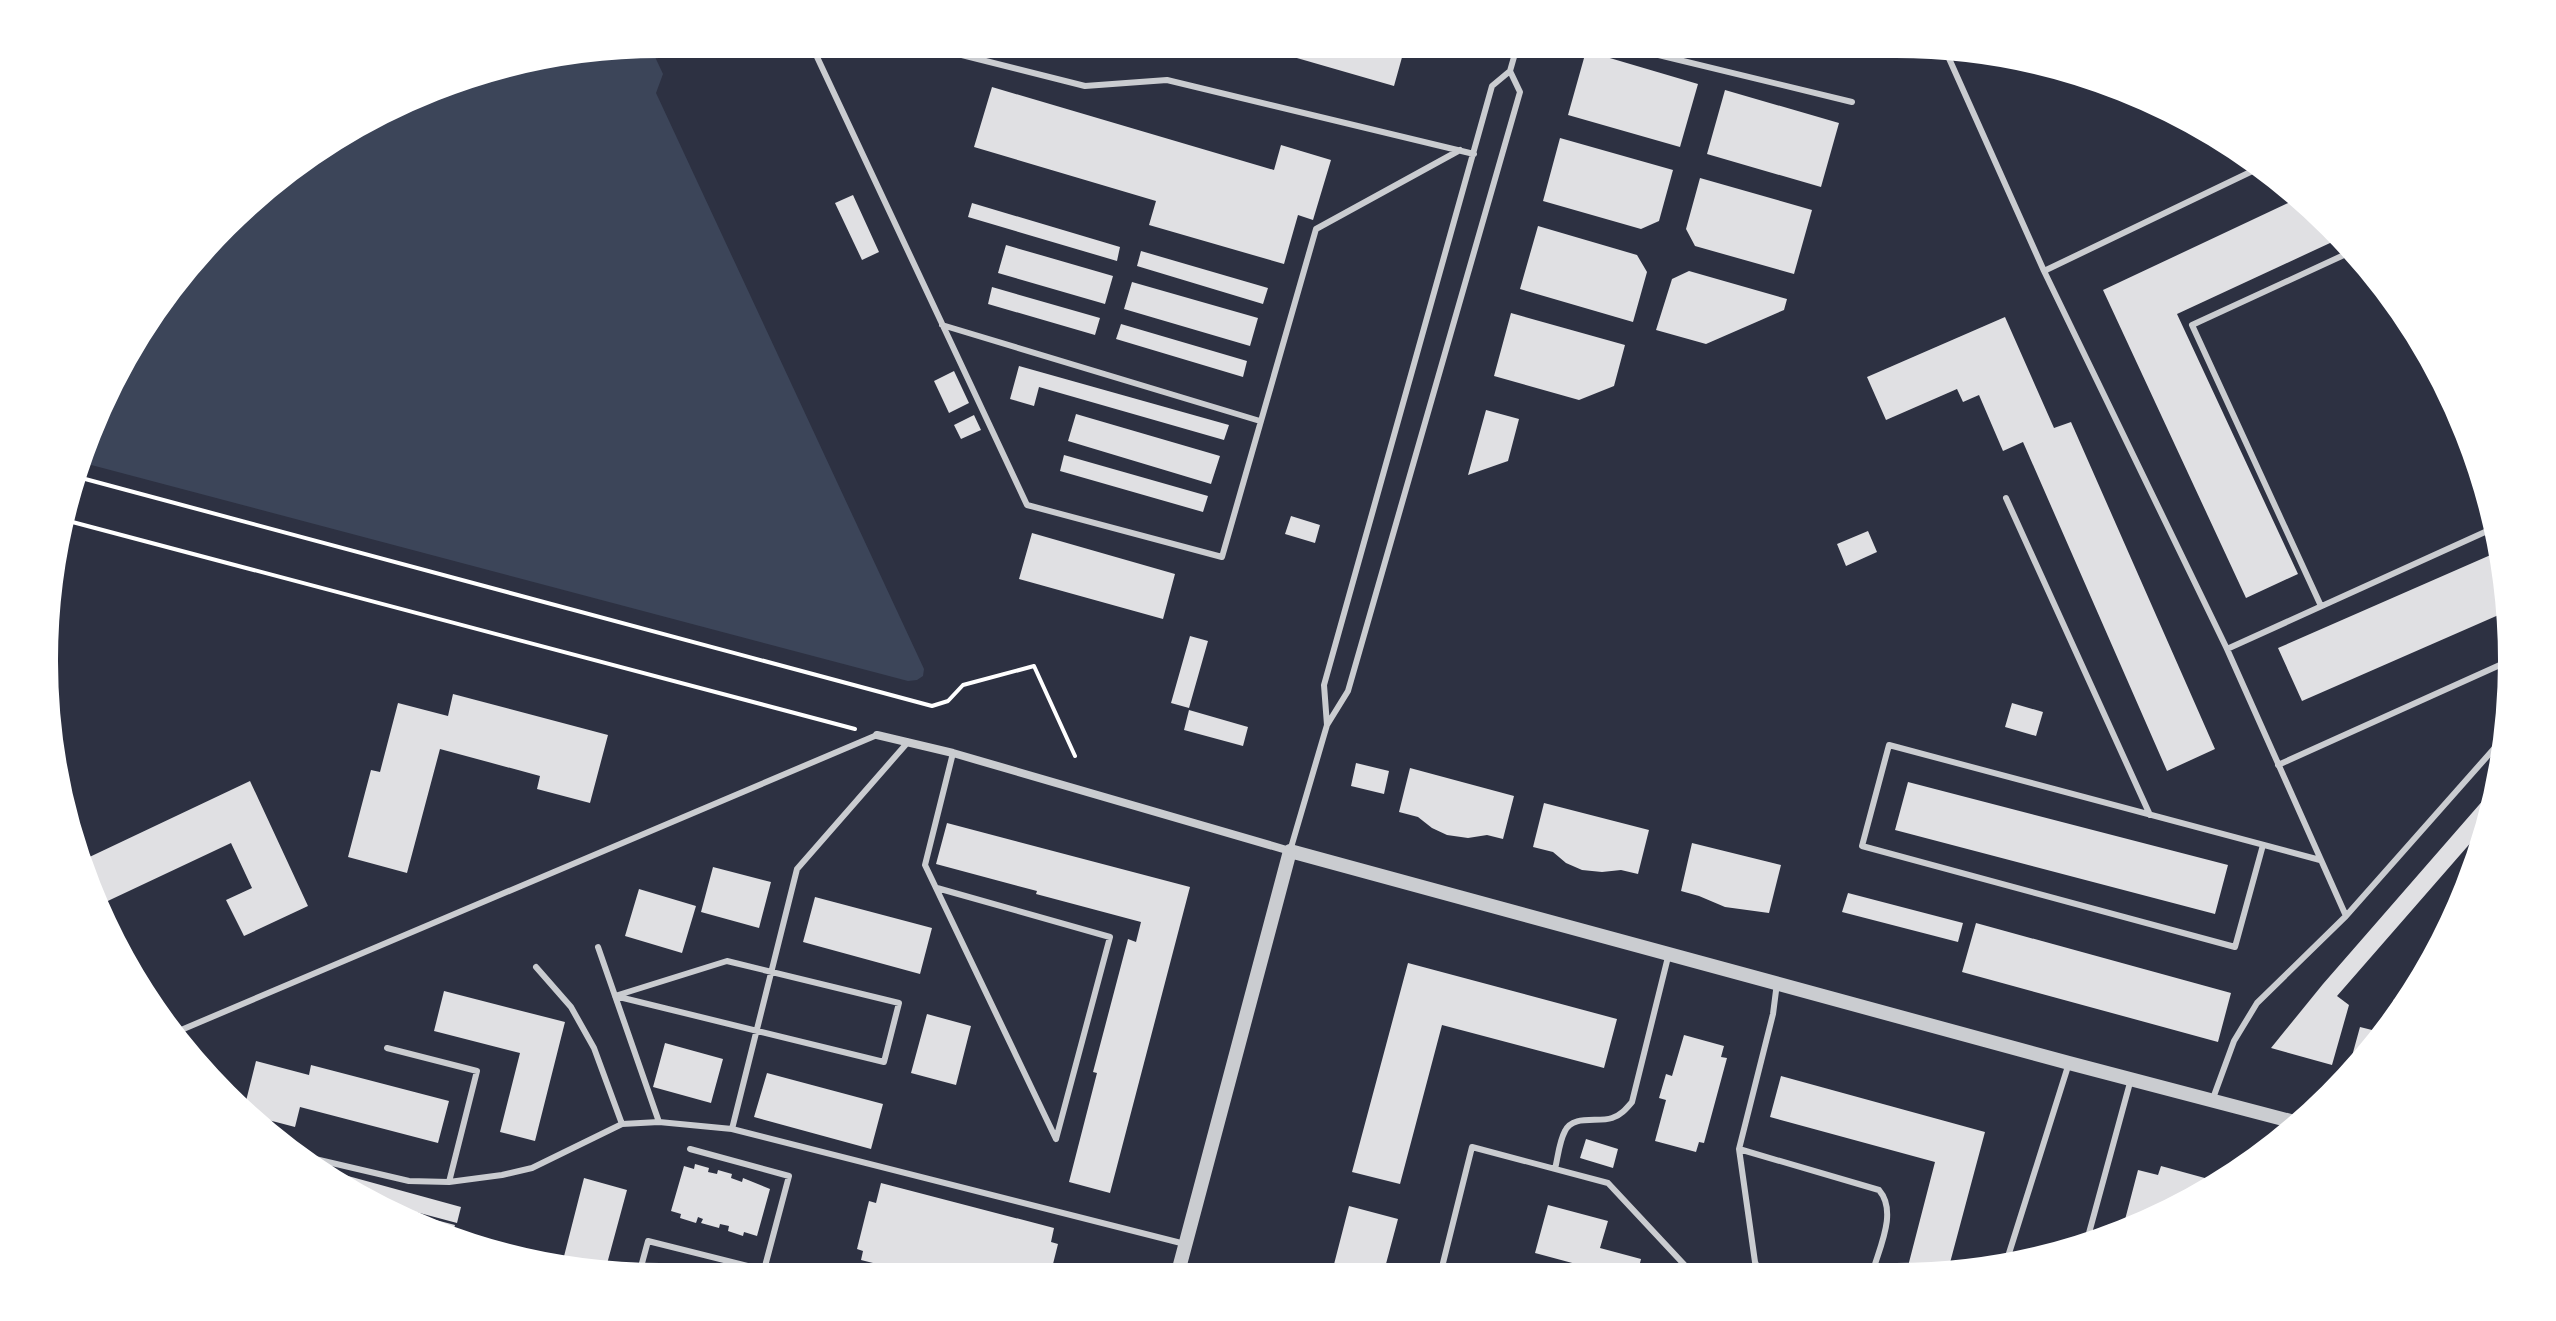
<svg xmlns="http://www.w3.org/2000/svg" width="2556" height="1321" font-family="'DM Sans',sans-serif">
	<rect width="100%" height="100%" fill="#2d3142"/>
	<path fill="#3c4559" d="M649 44 663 74 656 93 924 669 923 676 917 680 908 681 80 462 146 317 284 170 461 75Z"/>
	<path fill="#e0e0e3" d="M1245 43H1406L1394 86Z
		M1837 43H1851V57H1837Z
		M1860 43H1896V55H1860Z
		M1586 51 1698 84 1680 147 1568 115Z
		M992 87 1274 170 1281 145 1331 160 1313 220 1298 215 1284 264 1149 225 1156 201 974 147Z
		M1725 90 1839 123 1821 187 1707 154Z
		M1560 138 1673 170 1659 221 1641 229 1543 201Z
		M1700 178 1812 210 1794 274 1695 246 1686 229Z
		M853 195 879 252 862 260 835 203Z
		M2301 197 2343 237 2177 314 2298 574 2246 598 2103 290Z
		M972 203 1120 247 1117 261 968 217Z
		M1538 226 1637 255 1647 272 1633 322 1520 289Z
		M1006 245 1113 276 1105 304 998 273Z
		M1141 251 1268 288 1263 304 1137 266Z
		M1689 271 1787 299 1784 310 1706 344 1656 330 1672 279Z
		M1132 282 1258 318 1250 346 1124 309Z
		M992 287 1100 318 1095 335 988 304Z
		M1511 313 1625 345 1614 386 1579 400 1494 376Z
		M2005 317 2054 428 2071 422 2215 749 2167 771 2023 442 2003 451 1979 395 1963 402 1957 389 1886 420 1867 377Z
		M1121 324 1247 361 1243 377 1116 339Z
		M1019 366 1229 425 1224 440 1039 387 1034 406 1010 399Z
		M954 371 969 403 949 413 934 381Z
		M1486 410 1519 419 1508 461 1468 475Z
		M1076 414 1220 456 1211 484 1068 441Z
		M974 415 981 430 961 439 954 425Z
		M1064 455 1208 496 1203 512 1060 471Z
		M1291 516 1320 525 1315 543 1285 534Z
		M1868 531 1877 552 1846 566 1837 544Z
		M1032 533 1175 574 1163 619 1019 579Z
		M2502 550 2509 580 2510 610 2302 701 2278 648Z
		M1190 636 1208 641 1189 708 1171 703Z
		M453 694 608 735 590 803 537 789 540 776 440 749 407 873 348 857 371 770 380 772 398 703 448 716Z
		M2012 703 2043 712 2036 736 2005 727Z
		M1189 710 1248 727 1243 746 1184 730Z
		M1356 763 1389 771 1384 794 1351 786Z
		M1410 768 1514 796 1503 839 1487 835 1468 838 1447 835 1432 828 1418 817 1399 812Z
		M250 781 308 906 244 936 226 900 252 888 231 843 95 907 89 898 81 861Z
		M1908 782 2228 865 2215 914 1895 830Z
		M2499 782 2494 816 2337 996 2349 1005 2332 1065 2271 1048 2323 984Z
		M1544 803 1649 830 1638 874 1621 870 1602 872 1582 870 1566 863 1553 852 1533 847Z
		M947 823 1190 887 1110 1193 1069 1182 1097 1073 1093 1072 1128 939 1136 942 1141 922 1036 894 1037 891 936 864Z
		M1692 843 1781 865 1769 913 1725 907 1699 896 1681 891Z
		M713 867 771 882 759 928 701 912Z
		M639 889 696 906 682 953 625 936Z
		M1848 893 1963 923 1958 942 1842 912Z
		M815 897 932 928 920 974 803 942Z
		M1976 923 2231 993 2218 1042 1962 972Z
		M1408 963 1617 1019 1604 1068 1442 1025 1400 1184 1352 1172Z
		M444 991 565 1022 535 1141 500 1132 520 1053 434 1031Z
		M2394 999 2404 1003 2391 1022 2387 1020Z
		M927 1014 971 1026 956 1085 911 1073Z
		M2360 1027 2384 1033 2359 1070 2349 1067Z
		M1684 1035 1724 1046 1721 1057 1727 1058 1704 1143 1699 1142 1696 1152 1655 1141 1666 1100 1659 1098 1666 1074 1672 1076Z
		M665 1043 723 1059 711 1103 653 1087Z
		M256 1061 309 1075 311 1065 449 1101 438 1143 300 1107 295 1127 245 1114 243 1113Z
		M767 1073 883 1104 871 1149 754 1117Z
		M1781 1076 1985 1132 1947 1274H1906L1935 1162 1770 1117Z
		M1586 1139 1618 1149 1613 1168 1580 1158Z
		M695 1164 709 1168 708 1172 717 1174 718 1170 732 1174 731 1178 742 1182 743 1178 770 1189 757 1236 744 1232 743 1236 728 1231 729 1226 720 1224 719 1228 701 1223 703 1219 698 1217 696 1223 680 1218 681 1214 671 1211 684 1166 694 1169Z
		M308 1165 461 1207 457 1223 356 1196Z
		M2161 1166 2223 1183 2132 1232 2121 1235 2138 1170 2158 1175Z
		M584 1178 627 1190 604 1275 561 1268Z
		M881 1183 1054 1228 1051 1242 1058 1244 1050 1276 926 1277 912 1273 911 1277H885L871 1273 873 1263 861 1260 863 1251 857 1249 869 1201 876 1203Z
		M367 1202 455 1225 451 1239 387 1215Z
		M1548 1205 1608 1221 1600 1248 1641 1259 1637 1275H1573L1576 1264 1535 1253Z
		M1349 1206 1398 1219 1383 1275 1331 1276Z"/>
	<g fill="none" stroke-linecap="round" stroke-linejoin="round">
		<path stroke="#fff" stroke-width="4" d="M74 476 932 706 948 701 963 685 1034 666 1075 756
			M61 519 855 729"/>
		<path stroke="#caccd0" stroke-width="6" d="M810 42 1027 505 1222 557 1316 229 1460 150
			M910 42 1085 86 1167 80 1474 154
			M1609 43 1852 102
			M1943 45 2044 271 2227 649 2346 916
			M1510 71 1518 43
			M2044 271 2265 165
			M942 325 1260 421
			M2428 347 2453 399
			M2006 498 2150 815
			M2321 606 2192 325 2357 249
			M2227 649 2496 527
			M1327 725 1348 691 1520 92 1510 71
			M953 753 925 865 1056 1139
			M2278 765 2511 660
			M2263 845 2235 947 1862 846 1889 745 2320 860
			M1290 851 1327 725 1324 685 1492 86 1510 71
			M937 888 1110 937 1056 1139
			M598 947 659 1122
			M727 961 899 1003 884 1062 615 996Z
			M536 967 571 1007 594 1048 622 1124
			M174 1033 877 735
			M387 1048 477 1071 449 1182
			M2212 1101 2234 1041 2257 1003 2346 916 2507 734
			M732 1129 797 869 908 742
			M1739 1149 1879 1190C1898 1212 1879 1248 1872 1274
			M285 1152 409 1181 449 1182 502 1175 532 1168 622 1124 659 1122 732 1129 1185 1244
			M1555 1169C1558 1157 1559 1142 1565 1131 1573 1114 1598 1123 1612 1118 1621 1115 1626 1109 1632 1102L1669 953
			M2086 1244 2131 1079
			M2005 1266 2069 1063
			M1760 1274 1755 1262 1739 1149 1773 1014 1777 983
			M1440 1275 1472 1147 1608 1183 1693 1274
			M638 1278 648 1241 764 1270 789 1176 690 1149"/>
		<path stroke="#caccd0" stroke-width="8" d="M877 735 953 753 1290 851"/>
		<path stroke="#caccd0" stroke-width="14" d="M1177 1276 1290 851 2069 1063 2298 1123"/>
	</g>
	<path d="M0 0H2556V1321H0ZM660 56H1896A604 604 0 0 1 2500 660V661A604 604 0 0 1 1896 1265H660A604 604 0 0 1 56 661V660A604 604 0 0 1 660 56Z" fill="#fff" fill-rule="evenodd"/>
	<path fill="none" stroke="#fff" stroke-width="4" d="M660 56H1896A604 604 0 0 1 2500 660V661A604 604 0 0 1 1896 1265H660A604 604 0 0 1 56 661V660A604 604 0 0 1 660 56Z"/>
</svg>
